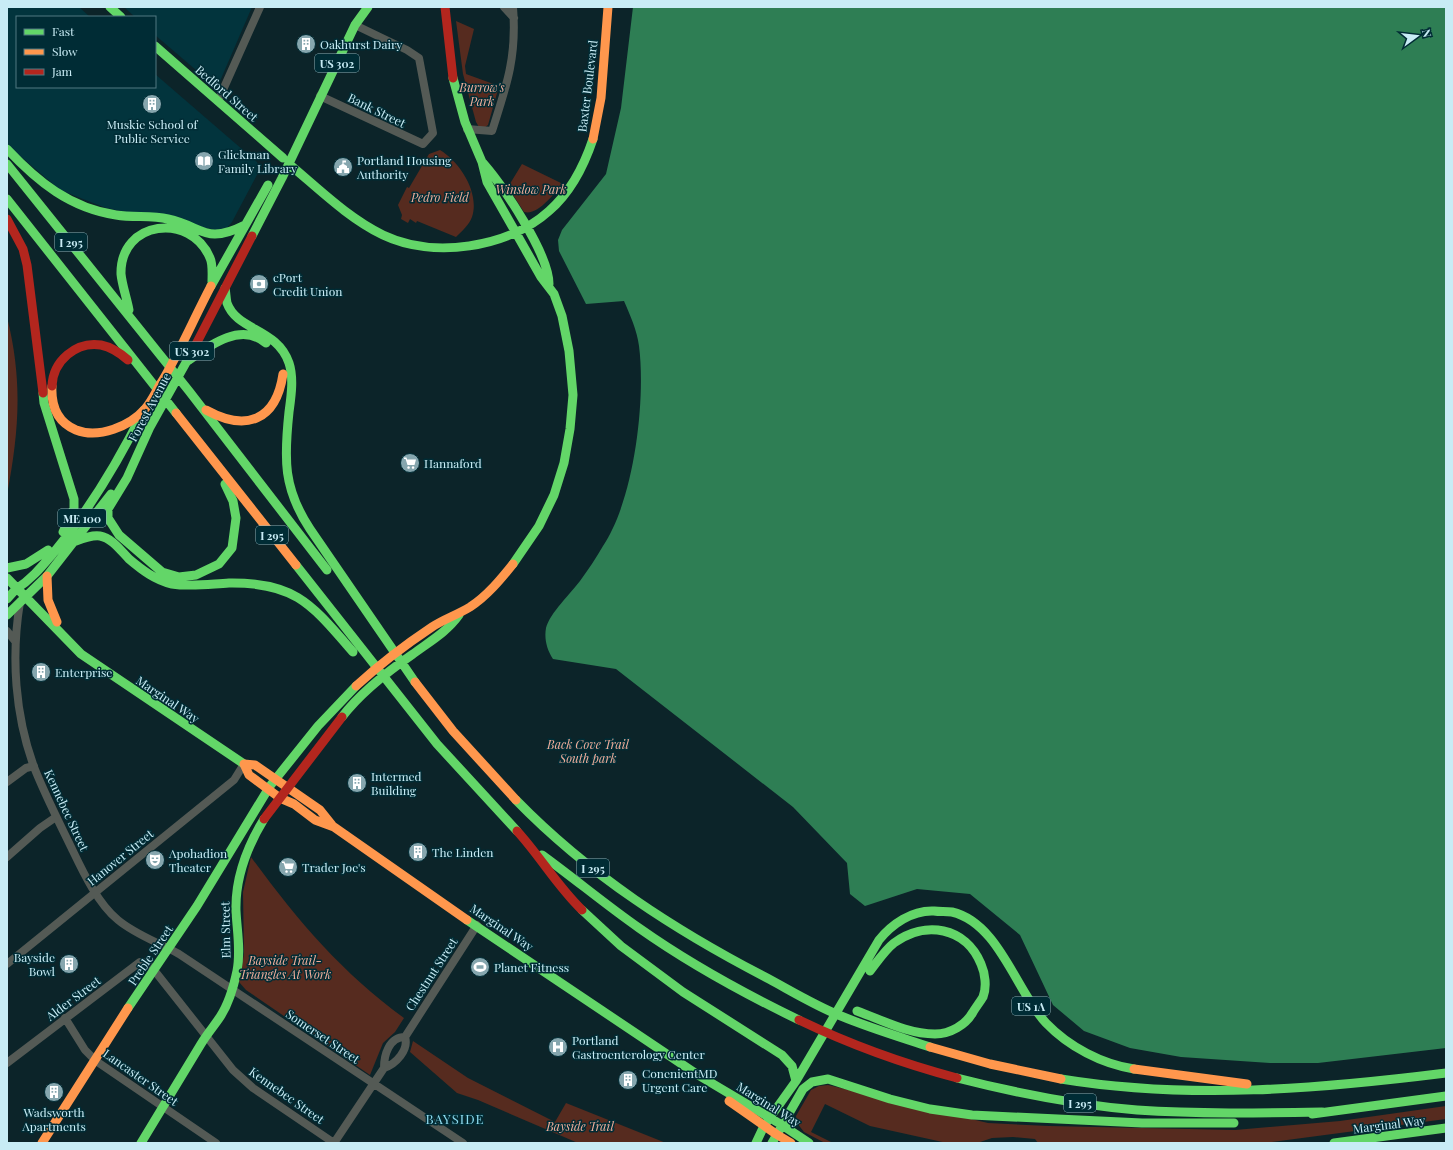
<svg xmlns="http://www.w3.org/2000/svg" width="1453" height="1150" font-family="'Playfair Display',serif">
	<rect width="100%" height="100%" fill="#0c2429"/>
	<path fill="#02343d" d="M7 7H79L90 17H17V87H155V74L257 162 259 167 258 173 232 222 227 228 216 230 106 208 60 190 7 145Z
		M124 7H252L217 88 155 35V17H135Z"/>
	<path fill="#562b1f" d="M456 21 474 29 465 66 466 74 499 86 488 125 484 128 479 127 476 122 463 74Z
		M440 150C460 162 480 193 472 217 469 225 462 231 456 237L417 221 416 223 410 219 408 223 401 219 402 215 398 205 407 187 409 188 429 154Z
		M522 164 563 184C554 193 538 216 524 212L508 187Z
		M7 317C23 381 19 431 7 495Z
		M251 857C297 920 341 972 404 1018L395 1032 383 1043 370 1075 246 990 239 982 244 954 243 892Z
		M413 1041 468 1078 555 1122 566 1103 666 1143H578L478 1100 457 1093 410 1052Z
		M828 1085 988 1123 1049 1126 1235 1130 1340 1121 1446 1106V1119L1264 1143H1038L1035 1139 1013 1137 992 1138 980 1142 947 1143 870 1126 825 1104 811 1132 833 1143H825L804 1132 797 1123 796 1116 811 1090 819 1086Z"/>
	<path fill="#2e7e54" d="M633 7H1446V1048L1318 1063H1270L1181 1057 1130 1048 1084 1031 1053 1005 1020 935 970 894 917 889 865 906 850 894 847 863 793 807 616 669 553 659C547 650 544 639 546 628 550 613 571 593 580 581 588 570 596 558 603 546 634 500 646 401 639 346 637 330 630 315 624 301L586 304 559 251 558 240 562 230 606 174 621 108Z"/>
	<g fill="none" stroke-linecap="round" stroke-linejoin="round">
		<path stroke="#545a55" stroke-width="8" d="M504 7 514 18
			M320 96 423 144 433 133 419 58 407 50 355 25
			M218 101 260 7
			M467 129 492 131C507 85 517 56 513 7
			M20 602C11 657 15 715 34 767 45 795 59 822 72 849 83 872 98 904 118 920 136 935 158 942 179 954L463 1143
			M7 631 15 641
			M7 782 26 768 34 766
			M7 857 40 828 56 817
			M7 964 234 780 244 764
			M65 1018 85 1050 96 1061 216 1143
			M7 1063 140 962 146 963 154 970 233 1070 253 1088 334 1143
			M384 1068C396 1064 409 1050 405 1037L477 925
			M334 1143 384 1068C384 1055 389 1037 405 1037"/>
		<path stroke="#63d668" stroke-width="9" d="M110 7 121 17
			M155 46 283 158
			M453 78 465 122 482 162 487 182 541 277 554 294 562 316 569 351 573 395 570 429 564 463 554 495 539 526 513 564
			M7 149C38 182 70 208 116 215 134 218 151 215 168 219 204 227 205 245 245 225
			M483 163C503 186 549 254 549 284
			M7 164 189 391 327 570
			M289 164C319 189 348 218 383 235 433 259 508 248 549 211 571 192 584 166 593 139
			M7 199 176 413
			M252 236 282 178 355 25 368 7
			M211 286 268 185
			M225 288C226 293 226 299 227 303 237 331 277 328 289 363 294 378 291 397 289 412 284 459 283 488 310 529L415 682
			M129 310C127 299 122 285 121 274 120 220 191 212 210 258 213 264 212 275 212 282
			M193 350 150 427 127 478 108 509V518L119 535 162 572 179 577 196 575 219 564 232 548 236 518 233 501 225 484
			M189 360C210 345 241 322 266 343
			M43 393 44 403 74 499V508L63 532
			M76 541C84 538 92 535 100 536 112 538 121 551 129 559 142 570 155 580 172 584 191 587 210 584 229 583 296 582 312 605 353 652
			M296 565 437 744 517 831
			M7 568 26 564 48 550
			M7 578 81 654 244 764
			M16 589C32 579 43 565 55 551 91 508 119 460 144 410
			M7 599 16 589
			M7 615 47 576 111 494
			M342 717C361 692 387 672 413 654 429 642 447 632 459 615
			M516 800C589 875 676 931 769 979 793 992 816 1006 841 1016 870 1028 900 1037 930 1047
			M542 855C575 879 606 905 639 928 690 964 743 993 799 1020
			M582 910 621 946 683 992 782 1055 792 1066 796 1081
			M467 920 698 1075 782 1125
			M128 1008 197 906 270 786 318 726 356 686
			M857 1011C882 1020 908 1034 935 1034 950 1034 966 1025 973 1012 976 1007 980 1002 983 997 987 987 985 973 981 964 966 927 925 920 894 943 885 950 877 962 870 971
			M957 1078C1016 1093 1076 1105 1137 1110 1198 1114 1260 1113 1322 1112
			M1061 1079C1189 1100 1318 1089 1446 1073
			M796 1081 879 940C892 924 912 910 934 911 940 912 946 911 952 912 999 923 1016 991 1046 1023 1069 1047 1102 1064 1134 1069
			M803 1089 812 1082 828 1079 890 1099 930 1109 972 1115 1142 1123H1234
			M1312 1114 1446 1096
			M782 1125 809 1143
			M141 1143C161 1110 181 1077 201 1044 207 1034 214 1026 220 1017 228 1005 234 985 237 971 241 951 237 931 236 911 235 878 247 847 264 819
			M756 1143 764 1126 796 1081
			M772 1143 803 1089
			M1334 1143 1446 1128"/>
		<path stroke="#ff974d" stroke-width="9" d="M593 139 601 98 608 7
			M52 386C51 405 57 422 76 430 99 439 130 426 145 409 152 401 156 391 161 383 180 352 194 318 211 286
			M206 410C246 432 276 421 283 374
			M176 413 296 565
			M47 576 48 600 57 622
			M415 682 453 731 516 800
			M356 686C380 664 405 645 432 627 444 619 457 615 470 607 487 596 501 579 513 564
			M244 764 255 765 320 810 332 825
			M244 764 249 775 280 798 294 804 315 820 334 827 467 920
			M930 1047 990 1064 1061 1079
			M1134 1069 1247 1084
			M729 1101 776 1134
			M776 1134 791 1143
			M42 1143 128 1008"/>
		<path stroke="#b3261e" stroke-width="9" d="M445 7 453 78
			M7 219 23 249 27 265 43 393
			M193 350 252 236
			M52 386C53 361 76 341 101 345 111 347 120 353 128 360
			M264 819 342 717
			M517 831C540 856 557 886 582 910
			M799 1020C849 1044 904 1064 957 1078"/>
	</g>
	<defs>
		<g id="building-disc" transform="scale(1)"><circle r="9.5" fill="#86a6ae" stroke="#002c35"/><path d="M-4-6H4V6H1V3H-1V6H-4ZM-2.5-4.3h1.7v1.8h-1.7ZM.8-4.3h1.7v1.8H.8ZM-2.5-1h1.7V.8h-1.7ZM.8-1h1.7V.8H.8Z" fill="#fff"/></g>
		<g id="library-disc" transform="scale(1)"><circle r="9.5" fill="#86a6ae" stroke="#002c35"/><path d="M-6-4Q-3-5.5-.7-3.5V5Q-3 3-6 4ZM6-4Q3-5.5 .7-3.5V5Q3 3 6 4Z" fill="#fff"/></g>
		<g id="civic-disc" transform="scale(1)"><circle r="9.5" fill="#86a6ae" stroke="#002c35"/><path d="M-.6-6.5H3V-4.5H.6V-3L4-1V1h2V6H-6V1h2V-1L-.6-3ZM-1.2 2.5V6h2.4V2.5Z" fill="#fff"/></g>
		<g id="bank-disc" transform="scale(1)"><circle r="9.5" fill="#86a6ae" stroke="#002c35"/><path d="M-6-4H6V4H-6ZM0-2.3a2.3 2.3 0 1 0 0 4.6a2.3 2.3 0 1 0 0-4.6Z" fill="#fff"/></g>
		<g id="supermarket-disc" transform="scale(1)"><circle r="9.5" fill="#86a6ae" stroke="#002c35"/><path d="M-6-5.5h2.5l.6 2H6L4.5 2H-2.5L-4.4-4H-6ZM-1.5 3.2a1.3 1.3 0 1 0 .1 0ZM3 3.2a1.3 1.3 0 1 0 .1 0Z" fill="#fff"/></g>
		<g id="theatre-disc" transform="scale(1)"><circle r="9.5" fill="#86a6ae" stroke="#002c35"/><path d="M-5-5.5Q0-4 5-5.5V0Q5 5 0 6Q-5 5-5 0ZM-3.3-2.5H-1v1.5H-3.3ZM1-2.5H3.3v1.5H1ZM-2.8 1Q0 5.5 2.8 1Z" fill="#fff"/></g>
		<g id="stadium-disc" transform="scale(1)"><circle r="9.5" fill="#86a6ae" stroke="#002c35"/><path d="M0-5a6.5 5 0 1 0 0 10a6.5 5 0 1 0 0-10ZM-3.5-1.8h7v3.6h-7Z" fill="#fff"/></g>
		<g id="hospital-disc" transform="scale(1)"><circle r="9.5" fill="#86a6ae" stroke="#002c35"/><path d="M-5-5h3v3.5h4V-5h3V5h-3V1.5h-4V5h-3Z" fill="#fff"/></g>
	</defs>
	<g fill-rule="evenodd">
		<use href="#building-disc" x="306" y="44"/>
		<use href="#building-disc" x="152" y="104"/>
		<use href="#library-disc" x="204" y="161"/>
		<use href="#civic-disc" x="343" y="167"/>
		<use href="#bank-disc" x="259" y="284"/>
		<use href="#supermarket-disc" x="410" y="463"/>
		<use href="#building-disc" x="41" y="672"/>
		<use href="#building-disc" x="357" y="783"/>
		<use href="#building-disc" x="418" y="852"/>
		<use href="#theatre-disc" x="155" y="860"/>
		<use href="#supermarket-disc" x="288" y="867"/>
		<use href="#building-disc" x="69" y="964"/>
		<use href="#stadium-disc" x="480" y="967"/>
		<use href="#hospital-disc" x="558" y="1047"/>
		<use href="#building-disc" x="628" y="1080"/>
		<use href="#building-disc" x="54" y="1092"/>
	</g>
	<g text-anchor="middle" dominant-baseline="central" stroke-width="3" stroke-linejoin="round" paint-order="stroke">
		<g fill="#002c35" stroke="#8cb2bb" stroke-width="1">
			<rect x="315" y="54" width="44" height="18" rx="3"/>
			<rect x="55" y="233" width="32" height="18" rx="3"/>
			<rect x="170" y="342" width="44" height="18" rx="3"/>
			<rect x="58" y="509" width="48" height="18" rx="3"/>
			<rect x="256" y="526" width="32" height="18" rx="3"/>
			<rect x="577" y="859" width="32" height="18" rx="3"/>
			<rect x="1012" y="997" width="38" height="18" rx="3"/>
			<rect x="1064" y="1094" width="32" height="18" rx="3"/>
		</g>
		<g font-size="11" font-weight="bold" fill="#c8ecf5">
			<text x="337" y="63">US 302</text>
			<text x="71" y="242">I 295</text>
			<text x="192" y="351">US 302</text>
			<text x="82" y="518">ME 100</text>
			<text x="272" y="535">I 295</text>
			<text x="593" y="868">I 295</text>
			<text x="1031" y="1006">US 1A</text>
			<text x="1080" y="1103">I 295</text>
		</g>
		<g font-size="12" fill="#c8ecf5" stroke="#002c35" text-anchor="start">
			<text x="320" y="44">Oakhurst Dairy</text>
			<text x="152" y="124" text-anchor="middle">Muskie School of<tspan x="152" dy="14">Public Service</tspan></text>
			<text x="218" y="154">Glickman<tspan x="218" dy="14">Family Library</tspan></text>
			<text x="357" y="160">Portland Housing<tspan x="357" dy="14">Authority</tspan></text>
			<text x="273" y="277">cPort<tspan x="273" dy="14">Credit Union</tspan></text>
			<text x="424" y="463">Hannaford</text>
			<text x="55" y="672">Enterprise</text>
			<text x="371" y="776">Intermed<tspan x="371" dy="14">Building</tspan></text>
			<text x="432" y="852">The Linden</text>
			<text x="169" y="853">Apohadion<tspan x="169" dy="14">Theater</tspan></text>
			<text x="302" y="867">Trader Joe's</text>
			<text x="55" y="957" text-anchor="end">Bayside<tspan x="55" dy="14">Bowl</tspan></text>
			<text x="494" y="967">Planet Fitness</text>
			<text x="572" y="1040">Portland<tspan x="572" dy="14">Gastroenterology Center</tspan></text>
			<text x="642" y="1073">ConenientMD<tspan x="642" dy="14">Urgent Care</tspan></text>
			<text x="54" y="1112" text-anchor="middle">Wadsworth<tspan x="54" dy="14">Apartments</tspan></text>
		</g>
		<g font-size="12" fill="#c8ecf5" stroke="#002c35">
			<text transform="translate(587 86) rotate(-83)">Baxter Boulevard</text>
			<text transform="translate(227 93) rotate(41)">Bedford Street</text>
			<text transform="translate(377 110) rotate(26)">Bank Street</text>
			<text transform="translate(149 407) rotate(-62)">Forest Avenue</text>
			<text transform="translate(168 699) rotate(34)">Marginal Way</text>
			<text transform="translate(67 810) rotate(65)">Kennebec Street</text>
			<text transform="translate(120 857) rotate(-39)">Hanover Street</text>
			<text transform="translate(502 927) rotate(34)">Marginal Way</text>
			<text transform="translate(225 930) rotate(-91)">Elm Street</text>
			<text transform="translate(150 955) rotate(-56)">Preble Street</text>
			<text transform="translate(431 974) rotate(-57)">Chestnut Street</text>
			<text transform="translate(73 998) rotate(-37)">Alder Street</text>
			<text transform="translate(323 1036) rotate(34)">Somerset Street</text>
			<text transform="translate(141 1077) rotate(35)">Lancaster Street</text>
			<text transform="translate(287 1095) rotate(35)">Kennebec Street</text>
			<text transform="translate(769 1104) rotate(32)">Marginal Way</text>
			<text transform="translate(1389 1124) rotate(-7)">Marginal Way</text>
		</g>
		<g font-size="12" font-style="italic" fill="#f1ae9b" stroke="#002c35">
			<text x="482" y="87">Burrow's<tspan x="482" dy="14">Park</tspan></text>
			<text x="531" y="189">Winslow Park</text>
			<text x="440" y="197">Pedro Field</text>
			<text x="588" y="744">Back Cove Trail<tspan x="588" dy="14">South park</tspan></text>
			<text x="285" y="960">Bayside Trail-<tspan x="285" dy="14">Triangles At Work</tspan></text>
			<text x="580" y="1126">Bayside Trail</text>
		</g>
		<g font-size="13" letter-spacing="1" fill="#8fdbef" stroke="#002c35">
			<text x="455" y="1118">BAYSIDE</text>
		</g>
	</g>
	<rect width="1453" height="1150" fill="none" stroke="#c8ecf5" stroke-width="16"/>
	<rect x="16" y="16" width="140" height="72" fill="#002c35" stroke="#507982"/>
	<rect x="24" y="29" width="20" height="6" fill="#63d668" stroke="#507982"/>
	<text x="52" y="36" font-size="12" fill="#c8ecf5">Fast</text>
	<rect x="24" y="49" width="20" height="6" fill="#ff974d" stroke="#507982"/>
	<text x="52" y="56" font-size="12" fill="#c8ecf5">Slow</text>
	<rect x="24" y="69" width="20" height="6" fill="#b3261e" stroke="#507982"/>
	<text x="52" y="76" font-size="12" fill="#c8ecf5">Jam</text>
	<g transform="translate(1417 36) rotate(75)" stroke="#002c35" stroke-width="3" paint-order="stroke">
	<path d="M0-3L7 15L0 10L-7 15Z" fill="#c8ecf5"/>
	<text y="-6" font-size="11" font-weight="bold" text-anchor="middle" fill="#c8ecf5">N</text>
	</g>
</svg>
